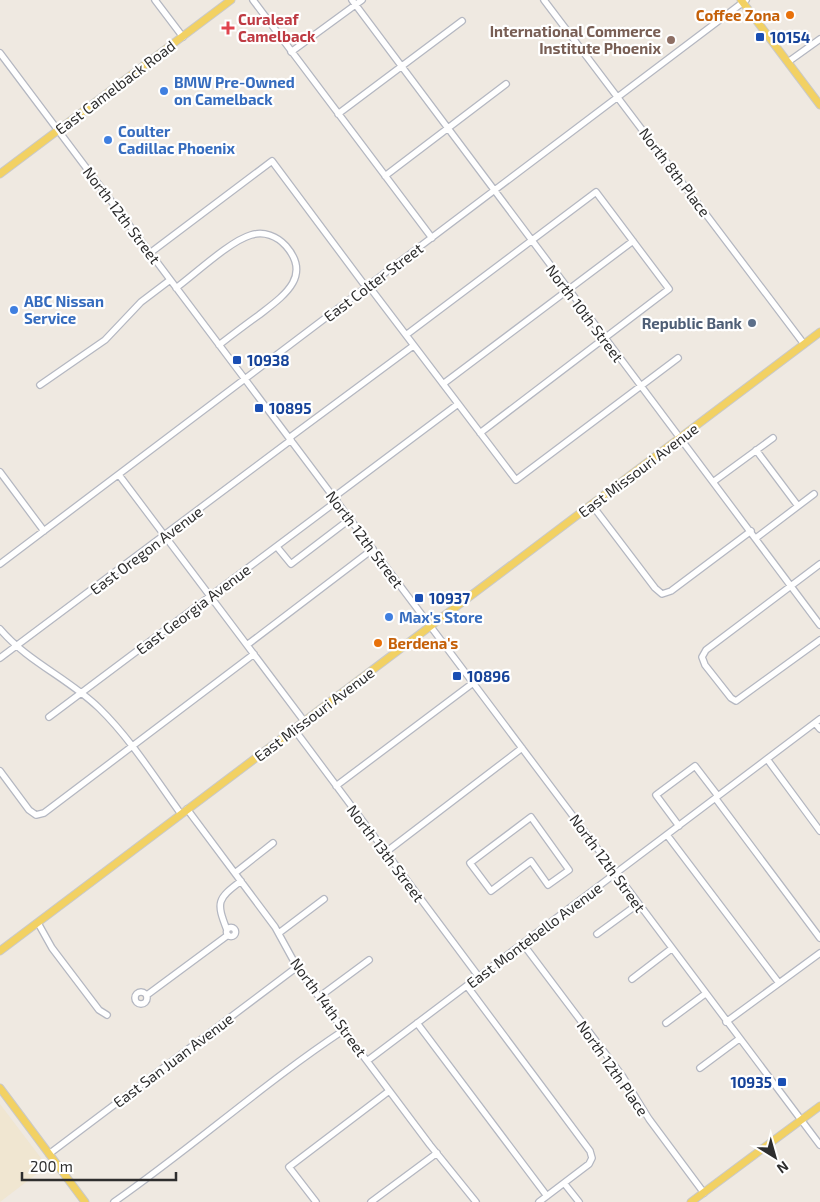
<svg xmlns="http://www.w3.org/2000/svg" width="820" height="1202" font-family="'Exo 2',sans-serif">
	<rect width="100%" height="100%" fill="#efe9e1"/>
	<path fill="#f0e6d1" d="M0 1104 47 1166 0 1202Z"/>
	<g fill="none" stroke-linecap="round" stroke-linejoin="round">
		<g stroke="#b4b7c1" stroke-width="8">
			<path id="minor" d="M155 0 183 37
				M253 0 432 238
				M352 0 820 625
				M544 0 804 344
				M291 52 362 0
				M0 53 820 1145
				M788 62 820 39
				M338 114 462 21
				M385 176 506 84
				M150 253 272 161 363 283 368 285 516 480 678 358
				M176 288C195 274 230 241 251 235 264 231 277 236 286 246 313 277 282 297 259 315 245 325 232 335 219 345
				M406 335 596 192 669 289 480 433
				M443 384 633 241
				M40 385 105 340 141 302 170 280
				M289 438 413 346
				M756 450 798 506
				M0 472 44 531
				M119 475 304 721
				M713 482 773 438
				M334 497 458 404
				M592 505 655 588 662 594 671 591 751 531
				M756 538 814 494
				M277 547 291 564 350 519
				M0 564 746 0
				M820 564 706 650 702 657 705 665 731 698 736 701 820 640
				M0 629C28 662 68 678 99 708 130 738 155 778 181 814
				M247 645 373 549
				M0 658 291 440
				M49 717 337 501
				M815 723 820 729
				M294 729 479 977
				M767 759 820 831
				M0 771 29 810 36 815 44 813 254 654
				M336 786 473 683
				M716 799 820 938
				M187 809 275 927 297 967 319 997 430 1145 476 1202
				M531 817 569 870 548 885 531 861 491 891 470 863Z
				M679 826 656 795 695 766 718 796
				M667 835 779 983
				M386 852 522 748
				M235 873 273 843
				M38 923 52 948 99 1010 107 1015
				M226.5 932a4.5 4.5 0 1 1 9 0a4.5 4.5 0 1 1-9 0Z
				M227 930C216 902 217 899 241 881
				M279 933 324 899
				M597 934 638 904
				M523 944 623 1077 649 1119 704 1193
				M632 979 671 949
				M467 986 590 1151 592 1158 589 1164 539 1202
				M135 998a6 6 0 1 1 12 0a6 6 0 1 1-12 0Z
				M147 995 228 935
				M319 997 369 960
				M726 1022 820 953
				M417 1023 547 1196
				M666 1023 705 994
				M367 1061 820 719
				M700 1068 739 1039
				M49 1154 297 967
				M564 1183 579 1202
				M114 1202C193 1147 264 1083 344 1030
				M316 1202 289 1167 389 1091
				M371 1202 437 1153"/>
		</g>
		<g stroke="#c9c9c9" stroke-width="9">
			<path id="major" d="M741 0 820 105
				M0 174 231 0
				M0 951 820 332
				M0 1088 85 1202
				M691 1202 820 1106"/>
		</g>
		<use href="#minor" stroke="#fff" stroke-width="5.5"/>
		<use href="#major" stroke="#f2d163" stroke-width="7"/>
	</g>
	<g fill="#e8710a" stroke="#fff" stroke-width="2">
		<circle cx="790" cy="15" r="5"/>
		<circle cx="378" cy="643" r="5"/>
	</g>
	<path fill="#e0444e" stroke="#fff" stroke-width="2" d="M225.5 20.5h5v5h5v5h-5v5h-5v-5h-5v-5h5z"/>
	<g fill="#1a4fb4" stroke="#fff" stroke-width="2">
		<rect x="755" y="32" width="10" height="10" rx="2.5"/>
		<rect x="232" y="355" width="10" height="10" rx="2.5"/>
		<rect x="254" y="403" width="10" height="10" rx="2.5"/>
		<rect x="414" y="593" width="10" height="10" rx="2.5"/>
		<rect x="452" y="671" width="10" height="10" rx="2.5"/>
		<rect x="777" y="1077" width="10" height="10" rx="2.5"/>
	</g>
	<circle fill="#8d6e63" stroke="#fff" stroke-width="2" cx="671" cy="40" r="5"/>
	<g fill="#3f7fe0" stroke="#fff" stroke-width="2">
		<circle cx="164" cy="91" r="5"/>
		<circle cx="108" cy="140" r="5"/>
		<circle cx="14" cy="310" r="5"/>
		<circle cx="389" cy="617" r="5"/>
	</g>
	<circle fill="#5c6f8a" stroke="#fff" stroke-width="2" cx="752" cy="323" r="5"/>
	<g text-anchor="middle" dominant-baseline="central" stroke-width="4.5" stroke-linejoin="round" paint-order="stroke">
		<g font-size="15" font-weight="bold" fill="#c56008" stroke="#fff" text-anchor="end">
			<text x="780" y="15">Coffee Zona</text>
			<text x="388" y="643" text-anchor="start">Berdena's</text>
		</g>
		<g font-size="15" font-weight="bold" fill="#be3a42" stroke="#fff" text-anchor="start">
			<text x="238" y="19">Curaleaf<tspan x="238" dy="17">Camelback</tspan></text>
		</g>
		<g font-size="15" font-weight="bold" fill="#785e54" stroke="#fff" text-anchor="end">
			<text x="661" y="31">International Commerce<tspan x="661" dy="17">Institute Phoenix</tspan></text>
		</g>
		<g font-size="15" font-weight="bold" fill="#164399" stroke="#fff" text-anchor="start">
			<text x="770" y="37">10154</text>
			<text x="247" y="360">10938</text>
			<text x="269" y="408">10895</text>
			<text x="429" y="598">10937</text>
			<text x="467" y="676">10896</text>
			<text x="772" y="1082" text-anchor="end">10935</text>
		</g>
		<g font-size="15" font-weight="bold" fill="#366cbe" stroke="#fff" text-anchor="start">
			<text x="174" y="82">BMW Pre-Owned<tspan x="174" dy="17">on Camelback</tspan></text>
			<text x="118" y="131">Coulter<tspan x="118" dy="17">Cadillac Phoenix</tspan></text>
			<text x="24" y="301">ABC Nissan<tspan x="24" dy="17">Service</tspan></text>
			<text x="399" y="617">Max's Store</text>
		</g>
		<g font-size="15" fill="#2e2e2e" stroke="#fff">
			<text transform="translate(115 87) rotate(-37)">East Camelback Road</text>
			<text transform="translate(675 172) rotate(53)">North 8th Place</text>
			<text transform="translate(122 215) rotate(53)">North 12th Street</text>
			<text transform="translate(373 282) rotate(-37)">East Colter Street</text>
			<text transform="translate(585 313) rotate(53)">North 10th Street</text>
			<text transform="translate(638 470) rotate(-37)">East Missouri Avenue</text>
			<text transform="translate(365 539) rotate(53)">North 12th Street</text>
			<text transform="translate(146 550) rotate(-37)">East Oregon Avenue</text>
			<text transform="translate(193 609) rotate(-37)">East Georgia Avenue</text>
			<text transform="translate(314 714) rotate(-37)">East Missouri Avenue</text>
			<text transform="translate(386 853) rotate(53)">North 13th Street</text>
			<text transform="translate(608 863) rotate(54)">North 12th Street</text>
			<text transform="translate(534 935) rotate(-37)">East Montebello Avenue</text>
			<text transform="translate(329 1007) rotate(54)">North 14th Street</text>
			<text transform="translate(173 1060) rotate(-37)">East San Juan Avenue</text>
			<text transform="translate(613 1068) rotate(55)">North 12th Place</text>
		</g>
		<g font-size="15" font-weight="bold" fill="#4e5e75" stroke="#fff" text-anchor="end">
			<text x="742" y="323">Republic Bank</text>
		</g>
	</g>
	<g transform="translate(775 1157) rotate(143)" stroke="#ffffff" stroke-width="4" paint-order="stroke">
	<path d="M0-4L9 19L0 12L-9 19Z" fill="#2e2e2e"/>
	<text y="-8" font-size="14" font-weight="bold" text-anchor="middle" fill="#2e2e2e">N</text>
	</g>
	<path d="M22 1172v8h154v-8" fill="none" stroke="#2e2e2e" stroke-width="2.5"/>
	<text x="30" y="1172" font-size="15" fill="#2e2e2e" stroke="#ffffff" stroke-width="4" paint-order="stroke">200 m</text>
</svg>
